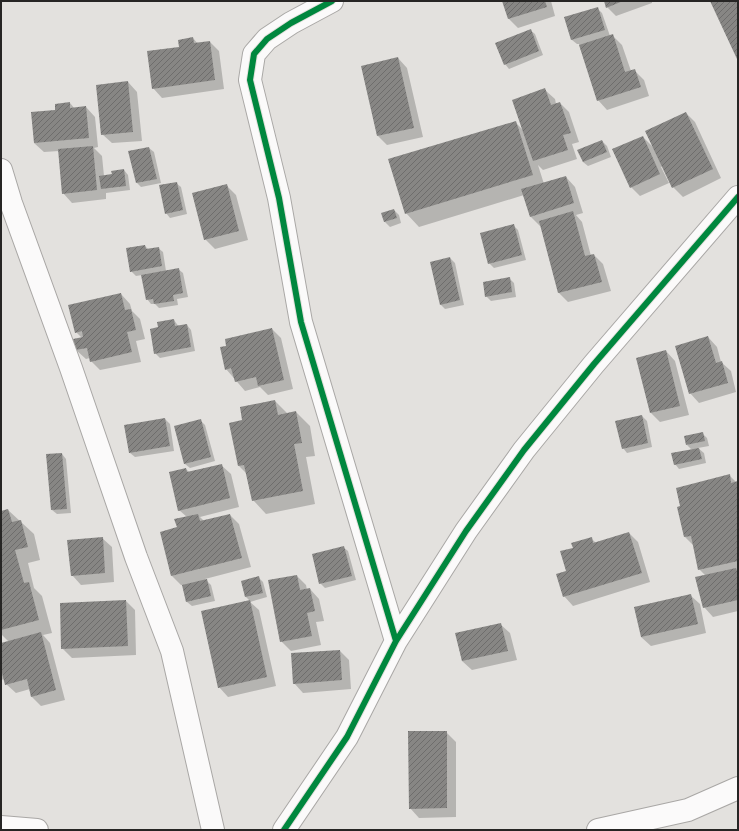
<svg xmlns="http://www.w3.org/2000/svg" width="739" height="831" font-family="Manrope,sans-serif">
	<defs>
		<pattern id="building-hatch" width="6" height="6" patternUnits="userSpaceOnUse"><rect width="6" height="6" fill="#878684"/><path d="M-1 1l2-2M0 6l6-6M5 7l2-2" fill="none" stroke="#6e6d6c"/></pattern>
	</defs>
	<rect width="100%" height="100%" fill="#e3e1de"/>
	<path fill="#0003" d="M503 1H551L555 16 518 28 509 19Z
		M605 1H652V3L616 16 607 7Z
		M597 8 602 13 610 36 612 35 622 45 631 71 634 70 644 80 649 96 607 110 598 100 579 44H577L572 40 565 18Z
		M530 30 535 34 543 55 509 69 505 64Z
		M193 38 198 44 210 42 219 51 224 89 162 98 153 88 180 48Z
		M398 58 407 68 423 137 387 145 378 136Z
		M128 82 137 92 142 141 112 143 102 134Z
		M545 90 555 99 556 104 560 103 569 112 579 142 572 144 577 159 543 170 538 165 544 184 566 177 575 187 583 213 576 215 582 222 591 256 594 255 603 264 611 291 568 302 559 293 541 226H540L531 217 524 195 419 227 406 213 515 122 523 130Z
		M70 103 75 109 86 107 95 117 98 147 94 148 102 156 104 176 113 175 124 170 128 175 130 190 106 193V199L72 203 63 193 59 151 44 152 34 143 57 111Z
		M686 113 695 122 721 178 683 197 673 187 663 166 661 167 669 183 640 196 631 187 643 137 654 148Z
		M602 141 607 146 611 157 588 166 583 162 579 151Z
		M149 148 154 152 161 183 141 187 137 183Z
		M176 183 181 187 187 214 170 218 166 213Z
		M226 185 236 195 248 240 215 249 205 239Z
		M394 210 399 215 401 223 390 227 385 222 383 213Z
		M514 226 518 230 526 260 494 268 489 263Z
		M145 246 148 249 158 248 163 252 166 271 178 269 183 273 188 297 177 299 178 305 159 308 155 304H151L147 299 142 275 136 276 131 271Z
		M450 258 455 263 464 305 445 309 441 305 431 262Z
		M509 278 514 283 516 297 491 301 486 296Z
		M121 294 130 304 132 311 140 319 145 339 136 341 141 362 100 370 91 361 90 358 86 359 76 350 82 338 76 332Z
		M174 320 179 327 187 325 191 330 195 351 160 358 155 353 159 328Z
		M272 329 281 338 293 389 268 395 260 387 245 391 226 369Z
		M708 337 717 347 721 362 731 371 736 392 699 403 690 393Z
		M666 351 675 361 689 415 660 422 651 413Z
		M275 401 288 414 296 412 310 426 315 456 306 457 315 504 266 514 253 500 248 475 239 466 230 424 243 421Z
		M642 416 647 421 652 447 627 453 623 448Z
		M165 419 170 424 174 451 135 457 130 453Z
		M200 420 205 425 215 461 190 468 185 464Z
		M702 433 707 438 709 446 698 448 704 453 706 463 679 469 675 464 692 450 687 445Z
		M62 454 66 459 71 513 57 514 52 510Z
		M221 465 231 474 239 507 200 517 204 521 230 515 239 524 251 567 205 579 211 585 215 601 192 606 187 602 183 585H181L172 576 161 533 178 528 187 517 179 510 186 469 189 472Z
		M729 475 737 483 738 482V611L713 617 704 607 706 576 699 569 694 546 685 537 678 508Z
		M8 510 34 534 40 560 28 563 34 588 42 596 52 633 43 635 50 643 65 700 41 706 32 697 30 689 16 693 6 684 5 679 1 680V644L9 642 1 634V512Z
		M629 533 638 542 650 582 573 606 564 596 567 571 574 548 591 538 596 543Z
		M102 538 112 547 114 582 81 585 72 575Z
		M343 547 348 551 356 580 325 588 320 583Z
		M297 576 306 585 307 590 310 589 319 599 324 621 316 622 321 645 291 651 281 641Z
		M259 578 263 582 267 597 250 602 259 610 276 686 228 697 219 687 250 601 246 597 242 582Z
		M690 595 700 604 706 633 651 646 641 637Z
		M126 601 135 610 136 655 72 658 62 648Z
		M500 624 510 633 517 660 472 670 462 661 456 634Z
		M340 651 349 660 351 689 303 693 294 683Z
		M446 732 456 742V817L419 818 410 808Z"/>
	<path fill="url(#building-hatch)" d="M502 1H545L547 7 508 19Z
		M604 1H623L606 8Z
		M710 1H738V58L737 59Z
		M598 7 605 30 571 40 564 17Z
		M531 29 539 51 504 65 495 43Z
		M613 34 625 72 635 69 641 87 597 101 579 45Z
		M193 37 194 43 210 41 215 80 152 89 147 51 179 47 178 40Z
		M398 57 414 128 377 136 361 66Z
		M128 81 133 132 101 135 96 85Z
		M545 88 551 105 560 102 571 133 563 135 568 150 533 161 512 100Z
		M70 102V108L86 106 89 138 34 143 31 112 55 110V104Z
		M686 112 713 169 672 188 645 131Z
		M516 121 533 175 405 214 388 159Z
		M643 136 660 174 630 188 612 149Z
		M602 140 607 152 583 162 577 150Z
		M93 146 97 190 62 194 58 149Z
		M149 147 157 179 136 183 128 151Z
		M124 169 126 186 101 189 99 176 112 174 111 171Z
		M566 176 574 203 530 217 521 189Z
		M177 182 183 210 165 214 159 185Z
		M227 184 239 231 204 240 192 193Z
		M394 209 397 218 384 222 381 213Z
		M573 211 585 256 594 254 602 282 558 293 539 221Z
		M514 224 522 255 488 264 480 233Z
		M145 245 146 249 159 247 162 266 130 272 126 248Z
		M450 257 460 300 440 305 430 262Z
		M179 268 183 293 173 295 174 301 154 304 153 299 146 300 141 275Z
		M510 277 512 292 485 297 483 282Z
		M121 293 125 310 131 309 136 330 127 332 132 352 90 362 87 348 75 350 73 339 83 337 82 331 75 333 68 305Z
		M174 319 175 326 187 324 191 347 154 354 150 329 158 327 157 322Z
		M272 328 284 380 258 386 256 377 235 382 231 368 225 370 220 347 226 346 225 339Z
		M708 336 716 363 722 361 728 383 689 394 675 346Z
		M666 350 680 406 650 413 636 358Z
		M275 400 278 415 296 411 302 443 294 444 303 491 252 501 244 465 238 466 229 423 242 420 240 407Z
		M642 415 648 443 622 449 615 421Z
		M165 418 170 446 129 453 124 425Z
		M201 419 211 457 184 464 174 426Z
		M703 432 705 441 686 445 684 436Z
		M699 448 702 459 674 465 671 453Z
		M62 453 67 509 51 510 46 454Z
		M222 464 230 498 178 511 169 472 186 468 187 472Z
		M730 474 731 483 738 481V512H737L738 518V561L698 570 691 536 684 537 677 507 680 506 676 488Z
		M8 509 12 522 21 520 28 547 15 550 24 583 29 582 39 620 1 630V511Z
		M198 514 200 521 230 514 242 558 171 576 160 532 177 527 174 519Z
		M629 532 642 573 563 597 556 574 566 571 560 551 573 548 571 543 592 537 593 543Z
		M103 537 105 573 71 576 67 540Z
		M344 546 352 576 319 584 312 554Z
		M736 568 738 574V600L703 608 695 577Z
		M297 575 300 590 310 588 315 611 307 613 312 636 280 642 268 580Z
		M259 576 263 593 245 597 241 581Z
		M207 579 211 596 186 602 182 585Z
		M691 594 698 624 641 637 634 607Z
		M126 600 128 646 61 649 60 603Z
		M250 600 267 677 218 688 201 611Z
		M501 623 508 651 462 661 455 633Z
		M41 632 56 690 31 697 27 679 5 685 1 669V643Z
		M340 650 342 680 293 684 291 653Z
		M408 731H447V808L409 809Z"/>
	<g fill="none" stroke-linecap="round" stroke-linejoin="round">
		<g stroke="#a9a7a5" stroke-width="24">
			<path id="minor" d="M332 1 291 23 267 39 254 54 250 80 279 198 301 322 396 641
				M1 170 11 203 71 368 136 557 172 651 213 830
				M1 827 37 830
				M284 830 347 737 396 641 466 531 524 450 594 364 738 197
				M598 830 688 810 738 788"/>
		</g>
		<use href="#minor" stroke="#fbfafa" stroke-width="22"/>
		<g stroke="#e4e1dd" stroke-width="8">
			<path id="cycleway" d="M332 1 291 23 267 39 254 54 250 80 279 198 301 322 396 641
				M284 830 347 737 396 641 466 531 524 450 594 364 738 197"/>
		</g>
		<use href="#cycleway" stroke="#00873e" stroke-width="6"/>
	</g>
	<rect width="739" height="831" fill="none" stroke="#262524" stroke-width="4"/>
</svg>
